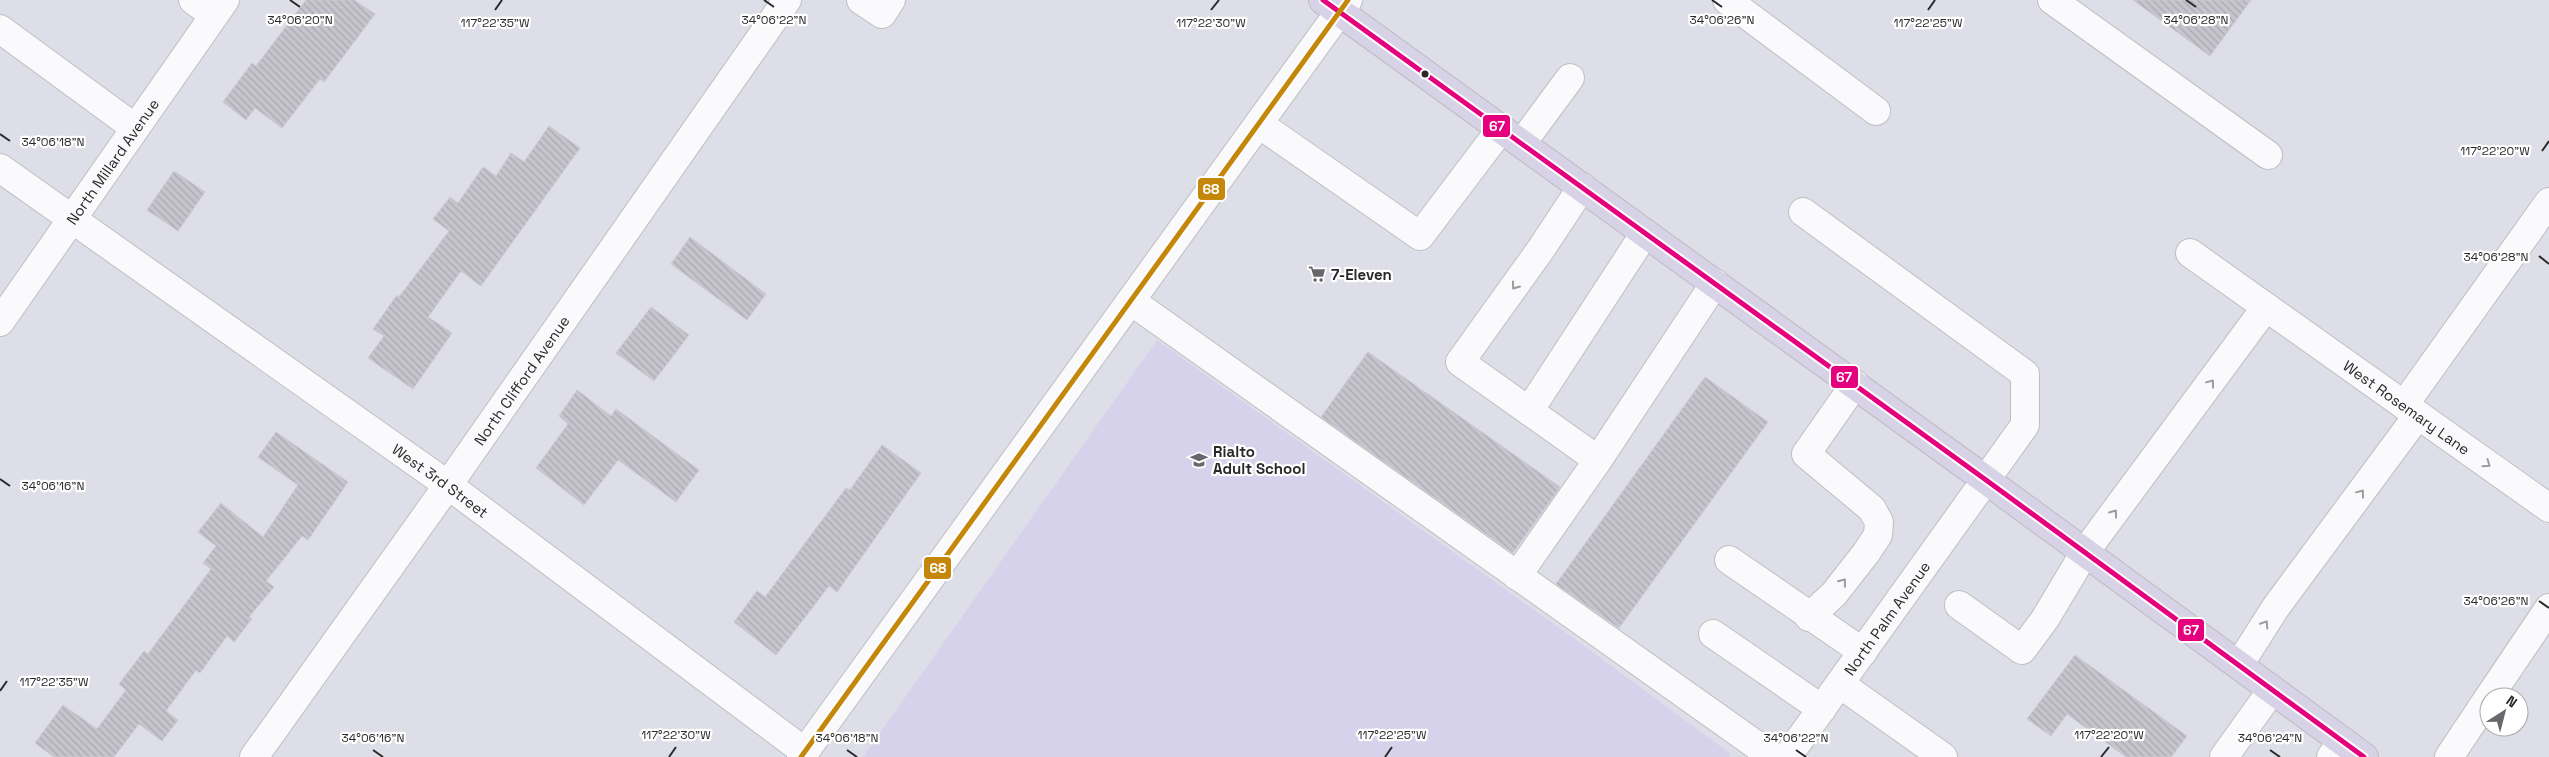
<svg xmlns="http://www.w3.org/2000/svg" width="2549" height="757" font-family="'Space Grotesk',sans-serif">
	<defs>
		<pattern id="building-back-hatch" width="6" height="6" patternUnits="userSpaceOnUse" patternTransform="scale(1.25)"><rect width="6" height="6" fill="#c6c5cd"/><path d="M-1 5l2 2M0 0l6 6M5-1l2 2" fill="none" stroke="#aaa9b0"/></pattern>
	</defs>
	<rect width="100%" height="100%" fill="#dedee8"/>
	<path fill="#d6d2eb" d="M1157 340 1590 650 1731 754 1729 757H863Z"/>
	<path fill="url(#building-back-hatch)" stroke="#cbcad3" d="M306 0H354L375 14 324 82 320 79 282 128 255 108 246 120 223 102 252 63 256 66Z
		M2133 0H2251L2210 56Z
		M549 126 580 148 481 286 461 271 428 317 452 333 413 389 368 358 384 336 373 329 397 295 399 297 449 231 433 219 450 197 458 203 483 167 496 176 511 153 524 162Z
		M174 171 205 192 178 231 147 210Z
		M690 237 766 294 747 320 671 264Z
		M651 307 689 335 654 381 616 353Z
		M1368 352 1560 487 1513 553 1321 417Z
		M1705 377 1768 422 1619 628 1556 584Z
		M577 390 611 416 616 409 699 470 676 502 618 460 584 505 536 468 568 424 559 416Z
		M276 432 348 482 308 540 302 536 266 581 274 587 249 617 252 619 234 642 227 636 200 673 196 670 166 711 178 720 162 741 139 724 114 757H54L35 743 63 705 97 729 126 690 119 684 144 651 148 654 211 569 203 563 216 546 198 532 221 503 263 537 298 485 258 457Z
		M882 445 921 473 837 592 829 586 776 655 734 622 757 591 765 597 846 488 850 490Z
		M2075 655 2187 736 2171 757H2126L2067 714 2051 736 2027 719Z"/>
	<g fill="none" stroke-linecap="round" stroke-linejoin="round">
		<g stroke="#bebfc1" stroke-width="30">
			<g id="minor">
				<path d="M193 0 214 15"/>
				<path d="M861 0 882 14 891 0"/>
				<path d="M1727 0 1876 111"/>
				<path d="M2052 0 2268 155"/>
				<path d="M0 29 135 128"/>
				<path d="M1259 124 1420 236 1501 129"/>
				<path d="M1522 143 1570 78"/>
				<path id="s1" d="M0 168 448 485 805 752"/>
				<path d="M1582 187 1541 249 1460 362 1598 460 1715 283"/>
				<path id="s2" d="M2190 253 2549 508"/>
				<path d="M1131 301 1773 757"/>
				<path id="s3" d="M0 322 225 0"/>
				<path d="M2404 405 2549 202"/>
				<path d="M1529 411 1645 233"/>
				<path d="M1729 560 1863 652"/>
				<path d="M1517 576 1598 460"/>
				<path d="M1959 605 2022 650 2045 619 2085 552 2266 307"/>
				<path d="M1809 617 1834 594 1866 553 1878 535 1879 522 1872 509 1806 454 1855 384"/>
				<path d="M1713 634 1822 709"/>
				<path d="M2239 665 2276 607 2418 415"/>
				<path d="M1840 684 1943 757"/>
				<path d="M2489 697 2549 608"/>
				<path id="s4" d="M254 757 448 485 787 0"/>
				<path d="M801 757 1348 0"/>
				<path id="s5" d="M1787 757 2025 425V374L1803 212"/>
				<path d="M2224 757 2272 690"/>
				<path d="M2331 757 2342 741"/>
				<path d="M2449 757 2489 697"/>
			</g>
		</g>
		<g stroke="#bcbcc0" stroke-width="30">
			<path id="major" d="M1323 0 1986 480 2364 757"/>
		</g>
		<use href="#minor" stroke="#fafafc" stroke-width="28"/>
		<use href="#major" stroke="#d7d2e6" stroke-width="28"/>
		<g stroke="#fff" stroke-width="9">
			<path id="bus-1" d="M1323 0 1986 480 2364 757"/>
		</g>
		<g stroke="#fff" stroke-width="9">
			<path id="bus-2" d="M801 757 1348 0"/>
		</g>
		<use href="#bus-1" stroke="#e5007d" stroke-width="5"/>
		<use href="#bus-2" stroke="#c4870a" stroke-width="5"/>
	</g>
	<defs><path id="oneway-chevron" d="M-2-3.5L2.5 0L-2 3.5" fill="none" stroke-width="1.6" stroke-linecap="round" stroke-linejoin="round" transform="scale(1.25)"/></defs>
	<g stroke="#9c9c9d">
		<use href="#oneway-chevron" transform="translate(1515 286) rotate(126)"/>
		<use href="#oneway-chevron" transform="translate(2211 383) rotate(-53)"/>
		<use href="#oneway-chevron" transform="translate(2487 464) rotate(35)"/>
		<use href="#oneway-chevron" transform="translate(2361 493) rotate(-53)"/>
		<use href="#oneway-chevron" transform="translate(2114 513) rotate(-54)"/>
		<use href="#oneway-chevron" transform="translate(1843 582) rotate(-52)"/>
		<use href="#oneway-chevron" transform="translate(2265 624) rotate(-57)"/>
	</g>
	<path fill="none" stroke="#292929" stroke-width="2" d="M290 0 300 7M764 0 774 7M1712 0 1722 7M2186 0 2196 7M495 10 502 0M1211 10 1219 0M1928 10 1935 0M0 134 10 141M2542 151 2549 141M2539 256 2549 264M0 479 10 486M2539 601 2549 608M0 691 7 681M373 750 383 757M847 750 857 757M1796 750 1806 757M2270 750 2280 757M669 757 676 747M1385 757 1392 747M2101 757 2109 747"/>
	<defs>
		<g id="supermarket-bare" transform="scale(1.35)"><path d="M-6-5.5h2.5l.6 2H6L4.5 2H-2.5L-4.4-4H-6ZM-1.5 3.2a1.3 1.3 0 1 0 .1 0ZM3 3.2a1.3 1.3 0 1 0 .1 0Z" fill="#68686c" stroke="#fff" stroke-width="2.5" paint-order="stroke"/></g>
		<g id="school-bare" transform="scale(1.35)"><path d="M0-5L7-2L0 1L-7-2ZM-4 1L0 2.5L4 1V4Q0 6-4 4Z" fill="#68686c" stroke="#fff" stroke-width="2.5" paint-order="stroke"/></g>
	</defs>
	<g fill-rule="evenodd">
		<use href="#supermarket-bare" x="1317" y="274"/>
		<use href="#school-bare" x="1199" y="460"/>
	</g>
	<circle fill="#292929" stroke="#fff" stroke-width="2" cx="1425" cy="74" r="4.5"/>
	<g text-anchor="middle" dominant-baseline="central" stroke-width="4.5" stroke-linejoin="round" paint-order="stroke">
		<g font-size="15" fill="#292929" stroke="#fff">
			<text stroke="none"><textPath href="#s3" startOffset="196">North Millard Avenue</textPath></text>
			<text stroke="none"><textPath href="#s4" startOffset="462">North Clifford Avenue</textPath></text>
			<text stroke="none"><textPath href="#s2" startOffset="266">West Rosemary Lane</textPath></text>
			<text stroke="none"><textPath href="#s1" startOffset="540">West 3rd Street</textPath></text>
			<text stroke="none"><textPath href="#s5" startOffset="171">North Palm Avenue</textPath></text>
		</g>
		<g font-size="15" font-weight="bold" fill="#292929" stroke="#fff" text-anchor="start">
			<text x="1331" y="274">7-Eleven</text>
			<text x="1213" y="451">Rialto<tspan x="1213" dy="17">Adult School</tspan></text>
		</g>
	</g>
	<g font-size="12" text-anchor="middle" fill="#292929" stroke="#fff" stroke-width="4.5" stroke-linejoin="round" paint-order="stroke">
		<text x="1722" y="24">34°06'26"N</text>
		<text x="2196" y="24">34°06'28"N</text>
		<text x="300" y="24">34°06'20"N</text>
		<text x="774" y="24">34°06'22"N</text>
		<text x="495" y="27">117°22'35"W</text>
		<text x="1211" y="27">117°22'30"W</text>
		<text x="1928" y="27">117°22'25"W</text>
		<text x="53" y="146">34°06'18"N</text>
		<text x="2495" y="155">117°22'20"W</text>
		<text x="2496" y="261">34°06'28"N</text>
		<text x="53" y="490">34°06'16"N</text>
		<text x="2496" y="605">34°06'26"N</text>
		<text x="54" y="686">117°22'35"W</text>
		<text x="676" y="739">117°22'30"W</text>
		<text x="1392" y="739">117°22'25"W</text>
		<text x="2109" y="739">117°22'20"W</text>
		<text x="373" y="742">34°06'16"N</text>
		<text x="847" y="742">34°06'18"N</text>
		<text x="1796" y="742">34°06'22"N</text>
		<text x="2270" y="742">34°06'24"N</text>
	</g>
	<g stroke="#fff" stroke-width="2">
		<rect x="1482" y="114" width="29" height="24" rx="5" fill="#e5007d"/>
		<rect x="1197" y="177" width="29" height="24" rx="5" fill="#c4870a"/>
		<rect x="1830" y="365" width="29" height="24" rx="5" fill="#e5007d"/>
		<rect x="923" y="556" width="29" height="24" rx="5" fill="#c4870a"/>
		<rect x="2177" y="618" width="28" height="24" rx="5" fill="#e5007d"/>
	</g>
	<g font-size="14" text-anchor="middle" font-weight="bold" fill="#fff">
		<text x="1497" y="131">67</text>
		<text x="1211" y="194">68</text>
		<text x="1844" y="382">67</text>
		<text x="938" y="573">68</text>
		<text x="2191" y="635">67</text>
	</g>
	<g transform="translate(2504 712) rotate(36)"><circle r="24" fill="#ffffff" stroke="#a9a9a9"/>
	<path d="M0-4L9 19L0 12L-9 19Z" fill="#68686c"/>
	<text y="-8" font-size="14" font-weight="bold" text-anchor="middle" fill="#292929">N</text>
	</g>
</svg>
